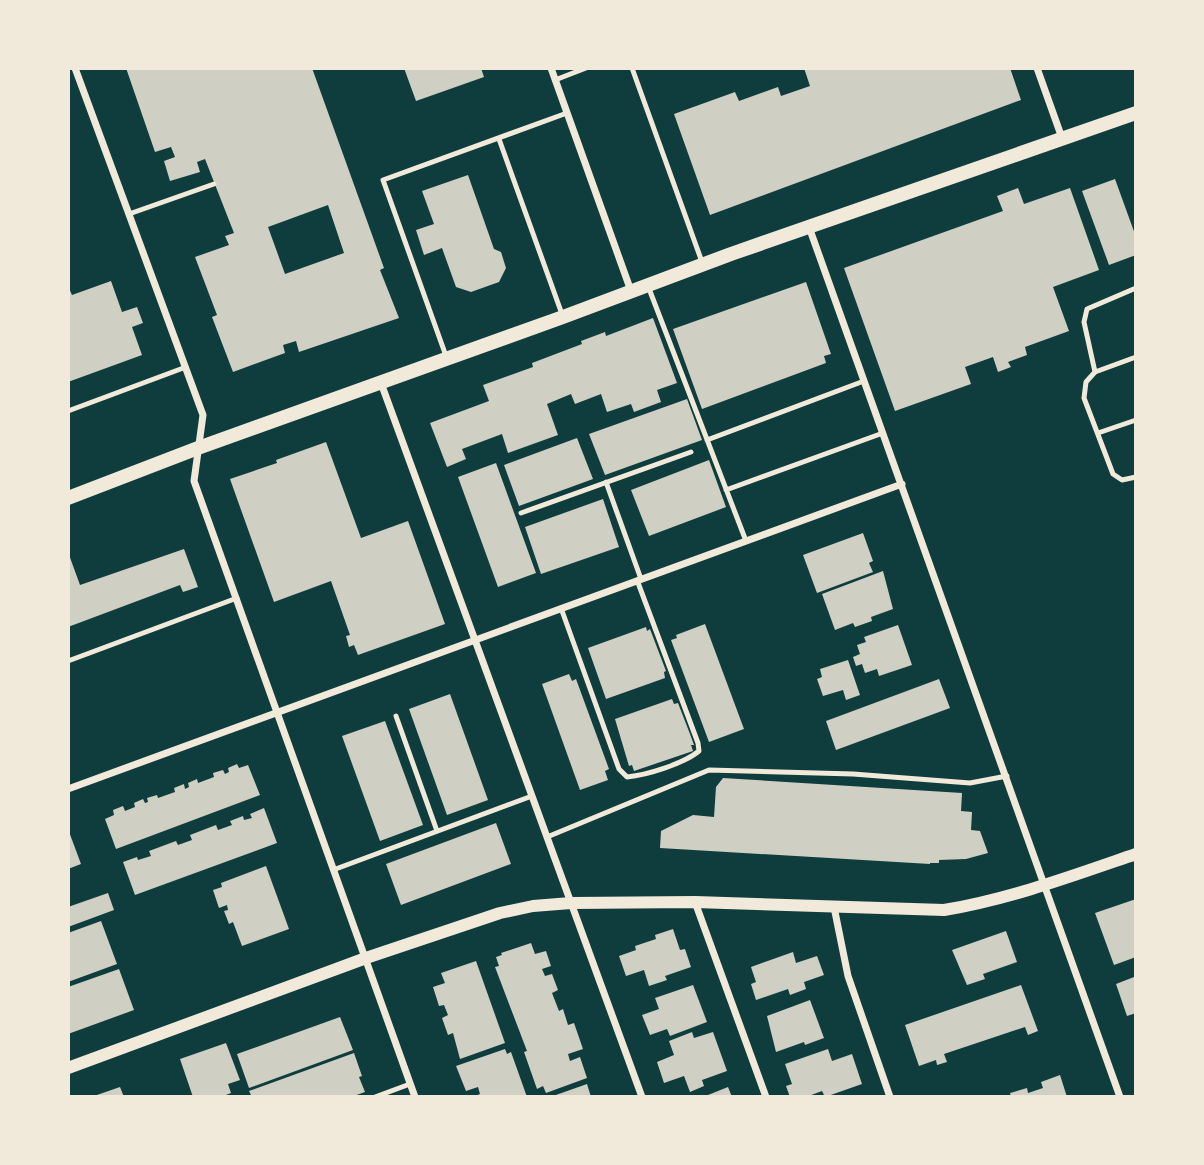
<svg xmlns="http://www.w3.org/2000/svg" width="1204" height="1165" font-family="Quicksand,sans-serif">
	<rect width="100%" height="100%" fill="#0f3d3e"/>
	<path fill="#cfcfc3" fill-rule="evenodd" d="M126 68H312L384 268 380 270 399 318 299 352 296 341 283 345 285 353 233 372 212 317 217 315 195 257 229 245 225 236 234 233 205 159 197 162 200 172 170 181 164 161 175 157 171 147 155 152ZM328 205 344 253 285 274 268 227Z
		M404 68H481L484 77 416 101Z
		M804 68H1010L1021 100 710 215 674 114 735 92 739 101 778 87 781 96 810 86Z
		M468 175 494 249 501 252 506 268 499 282 471 292 456 287 442 248 424 255 416 230 434 224 422 191Z
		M1115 179 1136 237V255L1109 265 1082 191Z
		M1018 188 1024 204 1070 188 1099 270 1053 287 1069 331 1025 347 1027 355 1008 362 1011 367 998 372 993 357 965 367 971 384 895 411 844 268 1003 211 997 196Z
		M111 281 122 312 137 307 143 323 132 327 142 355 68 382V286L72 295Z
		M806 282 831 354 824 356 826 363 702 409 673 329Z
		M653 318 677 383 657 390 661 402 634 412 631 404 607 412 601 394 575 404 571 394 547 404 558 435 508 453 502 434 462 449 466 459 447 467 430 423 489 401 483 385 533 367 532 363 582 344 581 341 605 332 606 336Z
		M687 399 702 440 605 475 589 434Z
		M577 438 593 479 519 506 504 465Z
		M326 442 361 538 408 521 445 624 358 655 354 645 349 647 346 636 350 635 331 581 274 602 230 479 277 463 276 460Z
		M709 460 726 507 649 536 631 490Z
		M496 463 536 573 498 587 458 477Z
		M603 499 619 547 541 574 525 527Z
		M863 533 873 561 869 563 873 572 817 593 803 555Z
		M184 549 198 587 183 592 180 585 68 627V552L80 585Z
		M883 571 893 609 871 617 872 621 855 627 853 623 835 630 822 594Z
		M705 624 744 729 709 742 671 640 677 638 676 635Z
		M898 625 912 665 879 676 877 669 865 673 862 664 856 666 853 657 860 654 857 645 866 642 864 637Z
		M646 627 647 631 650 629 666 671 664 672 665 678 606 699 588 648Z
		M848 660 860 695 846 700 843 690 823 696 817 679 822 677 820 669Z
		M569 674 572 681 576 679 609 769 605 771 608 780 580 790 542 684Z
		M939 679 950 708 836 750 826 721Z
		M450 694 488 800 447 815 409 709Z
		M672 699 674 704 678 703 690 734 694 745H691L693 751 634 771 632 765 629 766 615 719Z
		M385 721 423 825 380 841 342 736Z
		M237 764 239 768 248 765 260 795 116 849 105 819 114 815 113 810 123 806 125 811 135 807 134 803 143 799 145 803 148 802 147 798 157 795 158 798 175 792 174 788 184 784 185 789 189 787 188 783 197 779 198 783 214 777 213 773 223 770 225 774 229 772 228 768Z
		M723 778 962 793 961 811 972 812 971 830 980 831 988 853 966 859 939 860V863H930V864L660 848 661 831 693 815 714 817 716 787Z
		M264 808 277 843 135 895 123 862 137 857 138 860 151 856 149 851 176 841 178 845 192 840 190 835 216 825 218 830 232 825 230 821 243 816 244 820 252 818 250 814Z
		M496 823 511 864 401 905 386 864Z
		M68 829 81 864 68 869Z
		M266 866 289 929 242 946 233 922 229 924 224 911 228 910 227 905 219 908 213 890 222 887 221 883Z
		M108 893 114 910 68 927V907Z
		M1136 899V957L1114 965 1095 913Z
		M101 921 117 964 68 982V933Z
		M673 929 680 950 685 949 691 967 665 976 667 980 649 986 644 970 626 976 619 956 636 950 635 946 656 939 655 935Z
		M1006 931 1017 962 983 974 985 979 967 985 952 950Z
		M531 943 535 954 546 951 551 966 542 969 545 976 552 974 558 990 552 993 559 1011 563 1009 568 1025 574 1023 583 1049 568 1054 570 1061 580 1057 587 1078 546 1093 543 1086 537 1089 524 1052 527 1051 495 967 499 966 496 957 502 955 501 953Z
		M793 952 796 963 817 956 824 975 804 982 806 989 790 995 788 989 756 1000 751 984 756 982 751 967Z
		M476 961 505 1043 460 1059 453 1033 448 1035 442 1018 448 1015 444 1005 439 1006 433 987 445 983 441 973Z
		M119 969 134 1010 68 1034V987Z
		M1134 977 1136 1013 1127 1016 1116 984Z
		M693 985 707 1022 670 1036 667 1029 650 1035 642 1015 659 1009 655 998Z
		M1021 985 1038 1031 1028 1035 1025 1027 944 1054 947 1062 937 1065 936 1060 919 1066 905 1025Z
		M810 1000 824 1038 805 1045 804 1042 776 1052 767 1016Z
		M340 1017 353 1050 249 1088 237 1054Z
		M692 1032 694 1038 713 1032 727 1071 702 1080 704 1086 690 1092 684 1076 664 1083 657 1062 674 1055 669 1041Z
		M226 1043 240 1080 228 1084 231 1093 221 1097H193L180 1059Z
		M505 1049 507 1054 511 1052 527 1097H473L480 1094 478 1087 466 1091 456 1066Z
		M828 1049 832 1061 852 1054 862 1084 825 1097 822 1091 806 1097H790L786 1086 792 1084 785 1064Z
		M354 1053 362 1076 359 1077 365 1092 351 1097H252L249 1091Z
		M1060 1075 1067 1097H1011L1010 1093 1027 1088 1028 1093 1043 1088 1041 1082Z
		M587 1084 591 1097H553V1096Z
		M120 1087 124 1097H94V1096Z
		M728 1087 732 1097H703Z"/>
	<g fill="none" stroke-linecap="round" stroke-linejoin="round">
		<path stroke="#f1e9da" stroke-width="5" d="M632 68 702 262
			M555 80 586 68
			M499 139 563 317
			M129 214 214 184
			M648 286 746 541
			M1136 288 1087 309 1084 322 1095 372 1086 382 1084 398 1113 474 1122 480 1136 477
			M446 356 383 180 567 113
			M1095 372 1136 357
			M68 411 186 367
			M1098 433 1136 420
			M707 440 864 381
			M606 482 641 579
			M726 490 883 433
			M521 513 691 452
			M561 608 619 769 627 777C647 775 683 764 699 751L698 743 637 580
			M68 661 237 598
			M396 716 437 831
			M547 837 709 770 853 774 970 783 1007 776
			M333 870 532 796
			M375 1097 410 1084"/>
		<path stroke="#f1e9da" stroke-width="7" d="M75 68 203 415 194 481 415 1097
			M551 68 631 291
			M1037 68 1062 138
			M809 227 1120 1097
			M381 383 642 1097
			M68 789 902 484
			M695 902 766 1097
			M834 907 848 976 890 1097"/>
		<path stroke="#f1e9da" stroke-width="12" d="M68 1068 366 958 500 913 533 906 571 903 695 902 944 910C1010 899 1072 876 1136 854"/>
		<path stroke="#f1e9da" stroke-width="14" d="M68 498 198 448 563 317 731 254 1136 113"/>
	</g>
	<rect width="1204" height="1165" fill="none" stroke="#f1e9da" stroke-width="140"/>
</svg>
